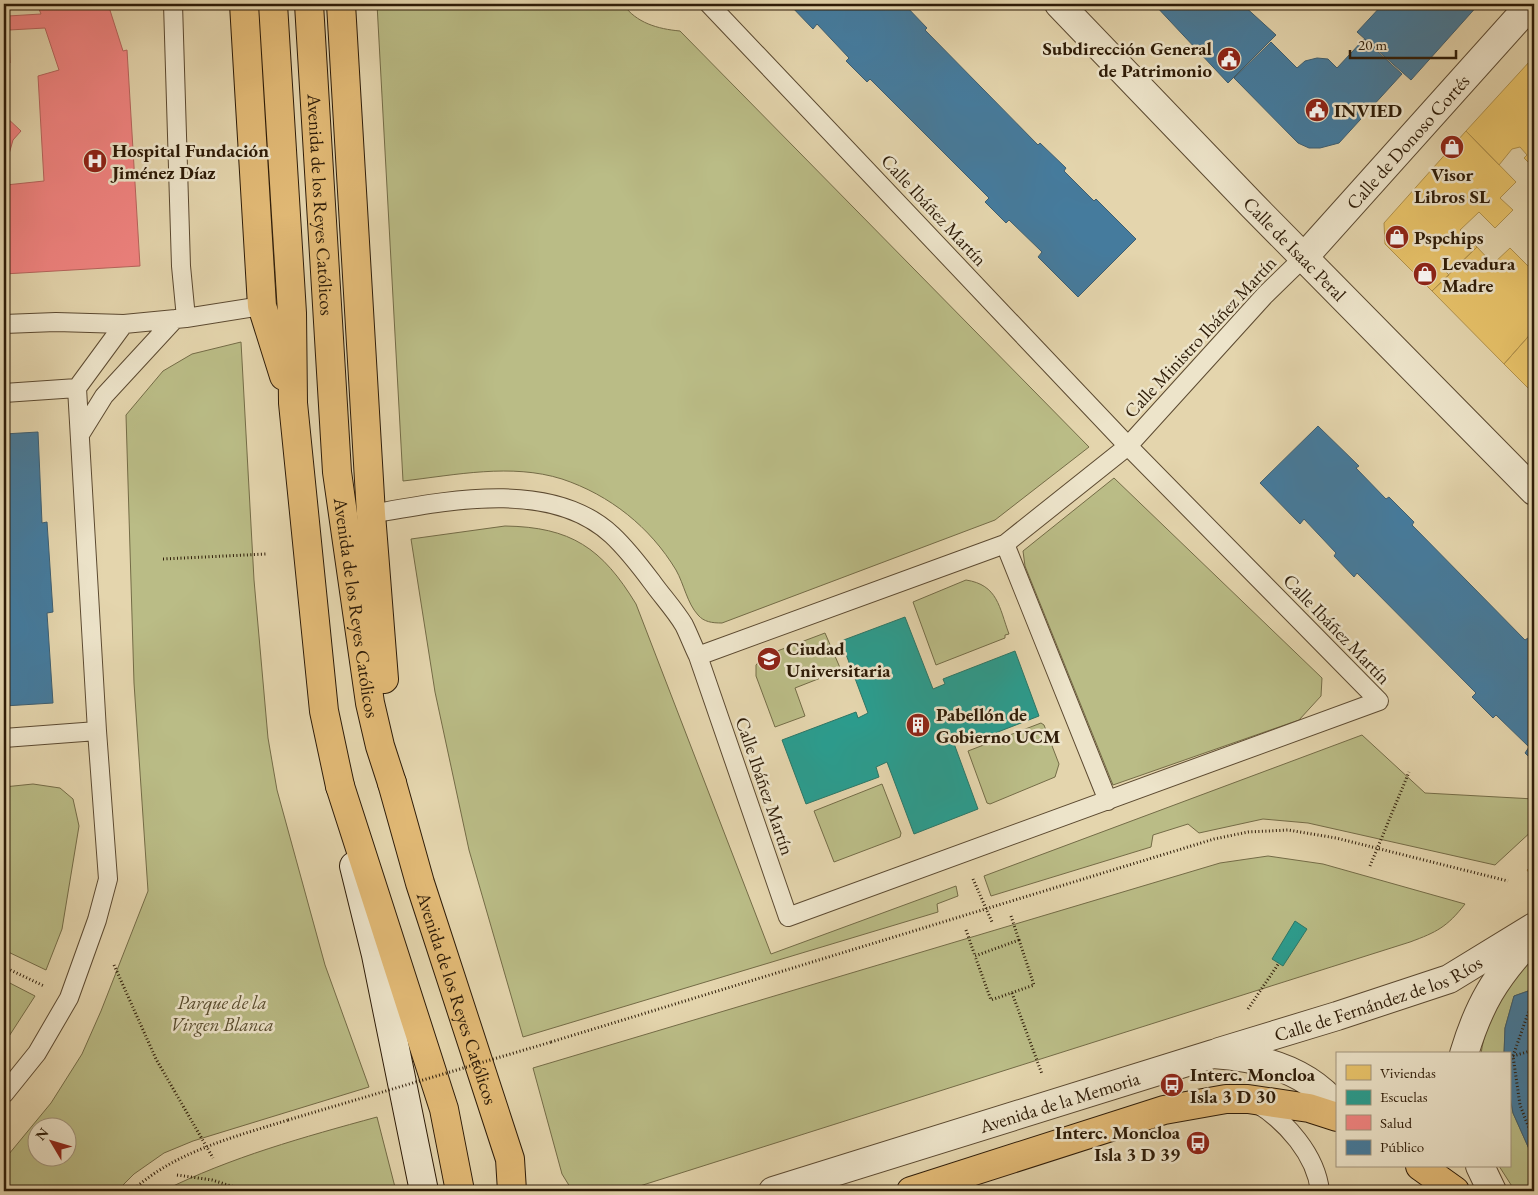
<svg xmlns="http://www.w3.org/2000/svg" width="1538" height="1195" font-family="'EB Garamond',serif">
	<rect width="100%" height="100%" fill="#e4d5ad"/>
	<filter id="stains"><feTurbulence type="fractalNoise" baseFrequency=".004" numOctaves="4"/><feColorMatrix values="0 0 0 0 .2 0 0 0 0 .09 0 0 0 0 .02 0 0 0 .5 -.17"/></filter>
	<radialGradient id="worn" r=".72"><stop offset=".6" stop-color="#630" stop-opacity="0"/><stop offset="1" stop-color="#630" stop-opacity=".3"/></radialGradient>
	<path fill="#babc86" stroke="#746c47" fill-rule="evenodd" d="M377 4H623C636 23 658 29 680 31L1089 447 995 520 722 623C712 623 704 622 698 615 687 603 684 584 676 570 650 527 610 495 562 479 511 463 456 475 403 481Z
		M241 342 254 580 268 738 277 790 325 965 369 1087 193 1141 164 1153 134 1174 117 1191H4V1160L51 1103 82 1054 101 1011 148 891 134 683 126 415 163 371 192 354ZM38 1128H68V1158H38Z
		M1114 478 1322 678 1321 696 1299 720 1113 785 1025 566 1023 551Z
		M505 526C571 527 602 548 636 604L771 954 956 886 958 896 937 904 938 912 523 1037 469 850 435 692 411 539Z
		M966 580C998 585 999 607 1009 634L1005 635V638L936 665 913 602Z
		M825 633 841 670 795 688 805 716 775 727 756 676V665L764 656Z
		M1041 723 1044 725 1059 764 1055 777 990 804 987 803 968 751Z
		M1362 735 1425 793 1534 799V829L1495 865 1308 823 1263 819 1199 833 1188 824 1153 835 1151 847 991 896 984 876Z
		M33 784 60 788 73 799 79 826 62 929 46 970 4 950V787Z
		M882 784 901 833 900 837 834 862 814 811Z
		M1268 856 1323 864 1465 904C1447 927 1437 932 1410 942L624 1191H576L570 1187 562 1174 533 1068 1220 863Z
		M1534 957V985L1528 991 1514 996 1505 1028 1504 1054H1481C1486 1015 1509 985 1534 957Z
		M4 980 35 996 4 1044Z
		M1509 1091 1513 1113 1534 1160V1191H1515L1499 1166H1509Z
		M377 1117 396 1191H163C231 1157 304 1137 377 1117Z"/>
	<path fill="#e9c46a" stroke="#b1924d" d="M1530 61 1534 66V168L1524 158 1527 155 1520 147 1512 149 1499 165 1466 131Z
		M1466 131 1516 182 1500 198 1513 210 1495 228 1479 212 1460 230 1477 247 1454 269 1451 265 1445 271 1449 275 1432 291 1385 244 1384 223Z
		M1477 247 1493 264 1510 248 1534 272V296L1530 300 1534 304V330L1504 364 1432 291Z
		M1534 330V394L1504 364Z
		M1534 863V877L1533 878 1527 870Z"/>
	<path fill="#2a9d8f" stroke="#2b7666" d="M905 617 933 689 945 684 943 679 1015 651 1039 716 967 744 964 733 952 738 978 809 914 834 887 762 876 767 879 777 806 804 782 740 856 712 858 718 868 713 841 641Z
		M1295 921 1307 929 1283 966 1272 959Z"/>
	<path fill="#f28482" stroke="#b7655d" d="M4 4H7L8 16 41 14 37 4H108L123 51 127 50 140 266 4 274V115L21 131 13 140 5 168 6 185 44 181 38 76 59 70 45 28 9 30 10 63H4Z"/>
	<path fill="#457b9d" stroke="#3e5e70" d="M789 4H904L927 28 925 30 1038 145 1040 143 1066 168 1064 171 1094 201 1096 199 1136 239 1078 297 1038 257 1042 252 1009 220 1006 223 985 202 989 198 870 79 867 82 846 61 849 58 817 24 813 29Z
		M1154 4H1242L1276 35 1228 83Z
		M1383 4H1479L1411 80 1357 32Z
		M1364 39 1402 74 1339 143 1320 148H1309L1298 143 1234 78 1271 42 1297 68 1305 61 1317 58 1328 59 1337 68Z
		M1318 426 1359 466 1356 468 1386 499 1389 497 1414 522 1412 525 1525 640 1528 638 1534 644V762L1525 753 1529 747 1496 715 1493 718 1472 697 1476 693 1357 573 1354 577 1334 556 1336 553 1304 519 1300 524 1260 483Z
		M38 432 42 523 47 522 53 612 47 613 53 703 4 706V434Z
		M1534 989V1160L1513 1113 1509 1091V1054H1504L1505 1028 1514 996Z"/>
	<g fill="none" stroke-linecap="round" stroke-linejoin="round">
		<g stroke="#5c4a31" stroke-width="20">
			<path id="service" d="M173 4 181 266 186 318
				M709 4 1128 446 1379 701 788 917 698 656 1005 544 1128 446 1265 295 1304 257
				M4 324 56 322 124 324 186 318 262 306
				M4 393 77 388
				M81 433 104 396 175 319
				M371 514C445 501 551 478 612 535 627 549 640 566 652 582 662 596 675 610 684 625 689 635 693 646 698 656
				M1005 544 1108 801
				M4 738 97 731
				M4 1094 37 1053 69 998 97 920 108 879 97 731 77 388 124 324
				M1256 1103C1286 1121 1316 1155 1320 1191"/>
		</g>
		<g stroke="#5c4a31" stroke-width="30">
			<g id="minor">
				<path id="s1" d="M1059 4 1253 206 1534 491"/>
				<path id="s2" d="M1304 257 1531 4"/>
				<path id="s3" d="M1219 1052 1337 1016 1449 979 1534 927"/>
				<path d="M1464 1054C1479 1004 1495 978 1530 940"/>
				<path d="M1480 1166 1492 1191"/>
				<path id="s4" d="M773 1191 1213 1054C1259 1057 1307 1069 1337 1107"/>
			</g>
		</g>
		<g stroke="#2e1c08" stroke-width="30">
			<path id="secondary" d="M354 866 376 955 424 1191"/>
		</g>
		<g stroke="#2e1c08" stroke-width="30">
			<g id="primary">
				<path d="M244 4 262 306 284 376"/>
				<path d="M273 4 292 313 293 403 324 711 340 786"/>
				<path id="s5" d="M309 4 337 472 370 703 380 746 392 783"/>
				<path d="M341 4 371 514 384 679"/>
			</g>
		</g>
		<g stroke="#2e1c08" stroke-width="30">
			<g id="trunk">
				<path id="s6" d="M392 783 420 883 510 1159 512 1191"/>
				<path d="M340 786 444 1109 460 1191"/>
				<path d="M1420 1166 1455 1191"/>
				<path d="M911 1191 1164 1110 1226 1099H1248L1309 1108 1337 1117"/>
			</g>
		</g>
		<path stroke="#2e1c08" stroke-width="3" stroke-dasharray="1 2.5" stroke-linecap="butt" d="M163 559 266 554
			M1370 866 1409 772
			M973 879 992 922
			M1011 916 1019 940
			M966 930 975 956
			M1019 940 1034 985 991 1000 975 956Z
			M114 965 156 1059 213 1158
			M4 967 44 986
			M1012 993 1042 1074
			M1534 1004 1531 1005 1513 1056 1520 1105 1534 1141
			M1248 1009 1279 963
			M551 1042 1214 839 1248 832 1288 830 1336 838 1508 881
			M1513 1056 1534 1050
			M177 1175 212 1180 247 1191
			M132 1191C174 1152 234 1137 288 1120"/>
		<use href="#service" stroke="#ede4ca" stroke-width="18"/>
		<use href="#minor" stroke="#ede4ca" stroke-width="28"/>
		<use href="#secondary" stroke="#ede4ca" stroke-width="28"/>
		<use href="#primary" stroke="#e2ba76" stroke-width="28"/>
		<use href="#trunk" stroke="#e2ba76" stroke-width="28"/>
		<path stroke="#2e1c08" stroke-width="3" stroke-dasharray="1 2.5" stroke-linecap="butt" d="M288 1120 551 1042"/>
	</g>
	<defs>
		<g id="civic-disc" transform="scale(1.25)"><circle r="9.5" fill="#8f2418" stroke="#ede4ca"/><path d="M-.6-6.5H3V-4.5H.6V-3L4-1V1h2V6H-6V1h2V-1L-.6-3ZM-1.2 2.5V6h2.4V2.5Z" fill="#fff"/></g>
		<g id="shop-disc" transform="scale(1.25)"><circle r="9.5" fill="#8f2418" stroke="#ede4ca"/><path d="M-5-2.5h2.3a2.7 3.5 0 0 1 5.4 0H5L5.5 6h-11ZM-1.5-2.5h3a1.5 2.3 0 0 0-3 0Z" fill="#fff"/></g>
		<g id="hospital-disc" transform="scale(1.25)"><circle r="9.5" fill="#8f2418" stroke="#ede4ca"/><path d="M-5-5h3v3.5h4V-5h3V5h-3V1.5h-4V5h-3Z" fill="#fff"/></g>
		<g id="university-disc" transform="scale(1.25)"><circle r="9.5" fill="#8f2418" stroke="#ede4ca"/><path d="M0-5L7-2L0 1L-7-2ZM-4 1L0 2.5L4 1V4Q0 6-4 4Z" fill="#fff"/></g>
		<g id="building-disc" transform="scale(1.25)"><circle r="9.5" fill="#8f2418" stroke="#ede4ca"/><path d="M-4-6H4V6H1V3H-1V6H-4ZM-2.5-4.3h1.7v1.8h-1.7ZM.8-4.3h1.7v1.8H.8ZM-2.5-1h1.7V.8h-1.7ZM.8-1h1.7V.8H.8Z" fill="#fff"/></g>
		<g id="bus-disc" transform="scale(1.25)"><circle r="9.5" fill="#8f2418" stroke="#ede4ca"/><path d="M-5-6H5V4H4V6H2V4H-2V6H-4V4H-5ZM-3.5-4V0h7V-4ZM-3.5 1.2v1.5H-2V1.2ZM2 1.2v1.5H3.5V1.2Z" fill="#fff"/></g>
	</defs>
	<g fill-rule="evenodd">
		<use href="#civic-disc" x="1229" y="59"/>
		<use href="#civic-disc" x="1317" y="110"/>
		<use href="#shop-disc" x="1452" y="147"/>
		<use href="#hospital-disc" x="95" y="161"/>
		<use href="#shop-disc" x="1397" y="237"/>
		<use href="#shop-disc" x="1425" y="274"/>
		<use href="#university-disc" x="769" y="659"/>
		<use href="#building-disc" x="918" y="725"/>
		<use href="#bus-disc" x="1172" y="1085"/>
		<use href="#bus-disc" x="1198" y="1143"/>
	</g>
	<g text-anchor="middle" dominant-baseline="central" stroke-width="5" stroke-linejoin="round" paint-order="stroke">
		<g font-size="19" font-weight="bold" fill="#2e1c08" stroke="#ede4ca" text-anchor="start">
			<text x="1212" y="48" text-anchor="end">Subdirección General<tspan x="1212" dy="22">de Patrimonio</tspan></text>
			<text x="1334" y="110">INVIED</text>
			<text x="112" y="150">Hospital Fundación<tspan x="112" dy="22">Jiménez Díaz</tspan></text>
			<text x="1452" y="174" text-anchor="middle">Visor<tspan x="1452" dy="22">Libros SL</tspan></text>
			<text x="1414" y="237">Pspchips</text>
			<text x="1442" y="263">Levadura<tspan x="1442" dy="22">Madre</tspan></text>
			<text x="786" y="648">Ciudad<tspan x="786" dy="22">Universitaria</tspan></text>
			<text x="936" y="714">Pabellón de<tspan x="936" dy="22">Gobierno UCM</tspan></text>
			<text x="1190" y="1074">Interc. Moncloa<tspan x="1190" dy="22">Isla 3 D 30</tspan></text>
			<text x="1180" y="1132" text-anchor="end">Interc. Moncloa<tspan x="1180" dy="22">Isla 3 D 39</tspan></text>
		</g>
		<g font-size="19" fill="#2e1c08" stroke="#ede4ca">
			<text stroke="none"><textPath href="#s2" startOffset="155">Calle de Donoso Cortés</textPath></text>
			<text stroke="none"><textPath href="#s5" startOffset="201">Avenida de los Reyes Católicos</textPath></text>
			<text transform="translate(934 210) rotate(47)">Calle Ibáñez Martín</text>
			<text stroke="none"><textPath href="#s1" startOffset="340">Calle de Isaac Peral</textPath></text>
			<text transform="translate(1200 337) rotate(-47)">Calle Ministro Ibáñez Martín</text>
			<text stroke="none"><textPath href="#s5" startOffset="606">Avenida de los Reyes Católicos</textPath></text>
			<text transform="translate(1337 629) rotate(46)">Calle Ibáñez Martín</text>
			<text transform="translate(765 786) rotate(71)">Calle Ibáñez Martín</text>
			<text stroke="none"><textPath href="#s3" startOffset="168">Calle de Fernández de los Ríos</textPath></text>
			<text stroke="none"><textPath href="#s6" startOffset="225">Avenida de los Reyes Católicos</textPath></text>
			<text stroke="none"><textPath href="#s4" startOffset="300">Avenida de la Memoria</textPath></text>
		</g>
		<g font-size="19" font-style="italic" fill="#584c2e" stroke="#ede4ca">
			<text x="222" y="1002">Parque de la<tspan x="222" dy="22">Virgen Blanca</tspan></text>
		</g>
	</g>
	<rect width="1538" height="1195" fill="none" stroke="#e4d5ad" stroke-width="20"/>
	<rect x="5" y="5" width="1528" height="1185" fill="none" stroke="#2e1c08" stroke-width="2.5"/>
	<rect x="10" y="10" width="1518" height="1175" fill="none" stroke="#2e1c08"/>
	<rect x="1336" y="1052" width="175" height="115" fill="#ede4ca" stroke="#a1947c"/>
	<rect x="1346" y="1065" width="25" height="15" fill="#e9c46a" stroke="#a1947c"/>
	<text x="1380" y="1078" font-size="15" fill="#2e1c08">Viviendas</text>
	<rect x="1346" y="1090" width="25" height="15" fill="#2a9d8f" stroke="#a1947c"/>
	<text x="1380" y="1102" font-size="15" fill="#2e1c08">Escuelas</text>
	<rect x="1346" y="1115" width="25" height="15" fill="#f28482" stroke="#a1947c"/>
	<text x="1380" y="1128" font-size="15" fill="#2e1c08">Salud</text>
	<rect x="1346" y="1140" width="25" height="15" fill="#457b9d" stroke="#a1947c"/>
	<text x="1380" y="1152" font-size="15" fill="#2e1c08">Público</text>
	<g transform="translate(52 1142) rotate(308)"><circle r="24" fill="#ede4ca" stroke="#a1947c"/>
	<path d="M0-4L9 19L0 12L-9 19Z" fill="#8f2418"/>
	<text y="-8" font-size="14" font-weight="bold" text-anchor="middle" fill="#2e1c08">N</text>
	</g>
	<path d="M1350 50v8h106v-8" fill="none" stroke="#2e1c08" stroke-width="2.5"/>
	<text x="1358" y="50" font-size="15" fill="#2e1c08" stroke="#ede4ca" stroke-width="4" paint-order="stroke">20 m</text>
	<rect width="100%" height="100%" filter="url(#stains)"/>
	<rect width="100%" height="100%" fill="url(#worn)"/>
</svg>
